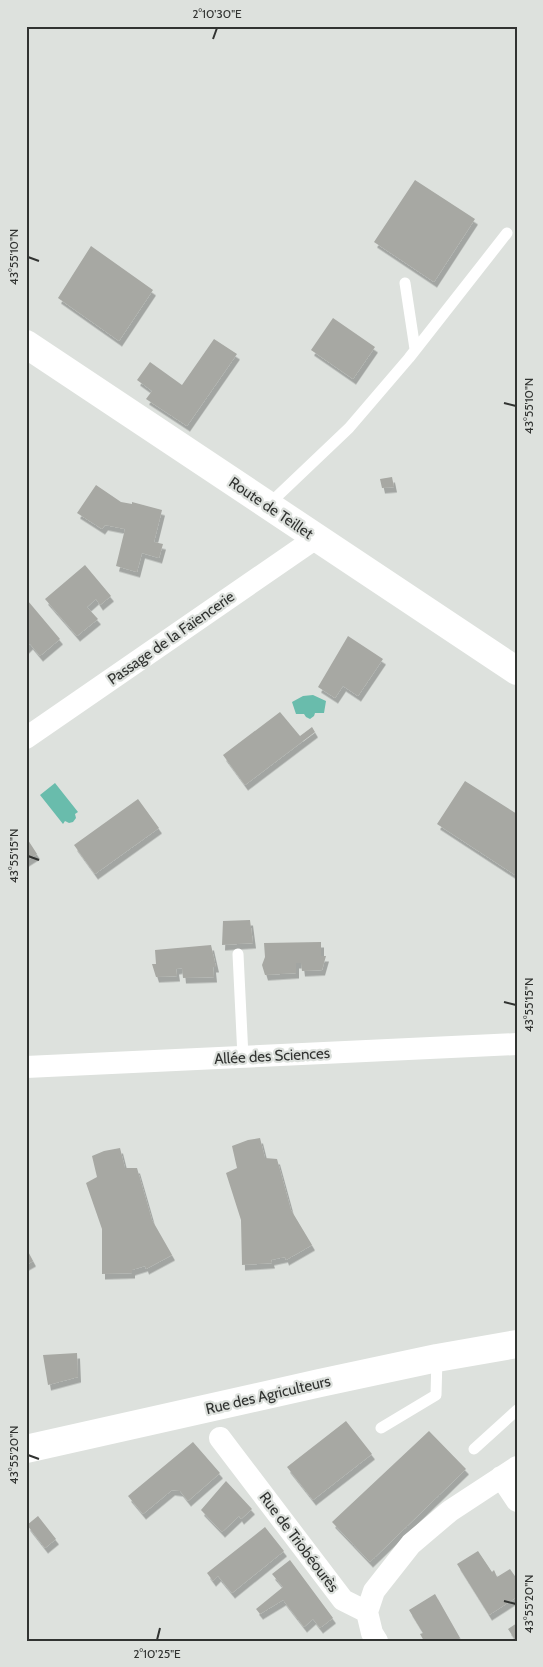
<svg xmlns="http://www.w3.org/2000/svg" width="543" height="1667" font-family="Cabin,sans-serif">
	<defs>
		<filter id="shadow"><feDropShadow dx="3" dy="5.5" stdDeviation="0" flood-color="#0004"/></filter>
	</defs>
	<rect width="100%" height="100%" fill="#dde1dd"/>
	<path fill="#69bcac" d="M313 695 326 701 324 713H315L314 716 310 719 306 717 304 714H296L292 702 303 696Z
		M55 783 78 812 75 814 76 818 73 822 69 823 65 821 63 824 40 795Z"/>
	<path fill="#a7a8a3" filter="url(#shadow)" d="M415 180 475 219 434 282 374 242Z
		M91 246 153 290 119 341 58 298Z
		M333 318 375 347 353 379 311 350Z
		M214 339 237 354 187 426 146 399 152 391 137 380 150 362 182 385Z
		M392 477 394 487 382 488 380 479Z
		M96 485 121 502 132 504V502L162 510 154 542 163 544 159 558 142 553 137 572 116 566 125 529 105 525 102 529 77 513Z
		M85 565 111 596 100 605 96 599 87 607 98 619 77 636 45 599Z
		M28 601 60 639 40 656 30 644 26 648V603Z
		M348 636 383 659 358 696 343 686 335 698 318 687Z
		M280 712 300 736 312 727 315 732 245 785 223 755Z
		M465 781 517 814V873L515 875 437 824Z
		M138 799 159 828 95 874 74 845Z
		M26 837 37 854 26 861Z
		M250 920 253 943 222 945 223 921Z
		M321 942V956H326L322 970 302 971 301 963H296V973L265 975 262 965 265 957 264 943Z
		M211 945 216 967H213L214 977 183 978 182 968 176 969 177 976 156 977 152 964H156L155 950Z
		M260 1138 265 1158 277 1159 291 1210 312 1245 286 1260 285 1257 271 1260 272 1263 242 1265 241 1220 226 1173 237 1168 232 1146 248 1140Z
		M120 1148 125 1168H137L152 1220 172 1255 146 1269 145 1266 132 1270V1273L102 1274V1229L86 1183 97 1177 92 1156 104 1151Z
		M26 1248 33 1261 26 1265Z
		M77 1353 78 1377 48 1385 43 1355Z
		M346 1421 372 1454 313 1500 287 1467Z
		M429 1431 466 1469 370 1562 332 1522Z
		M193 1442 220 1473 188 1501 180 1491 172 1490 143 1514 128 1496Z
		M226 1481 252 1509 241 1519 239 1516 222 1532 201 1510Z
		M38 1516 56 1539 45 1548 27 1525Z
		M265 1527 284 1551 232 1593 218 1576 213 1581 207 1573Z
		M478 1551 492 1572 494 1570 497 1577 510 1569 517 1579V1597L489 1615 457 1564Z
		M290 1560 333 1618 320 1628 313 1619 304 1627 283 1600 260 1614 256 1609 283 1587 272 1574Z
		M435 1594 460 1638 457 1641H424L420 1634 423 1633 409 1610Z
		M517 1623V1641H516L508 1629Z"/>
	<g fill="none" stroke-linecap="round" stroke-linejoin="round">
		<path stroke="#fff" stroke-width="11" d="M405 283 415 349
			M267 506 349 428 409 358 507 233
			M238 954 243 1057
			M381 1428 436 1395 437 1358
			M474 1449 517 1410"/>
		<path stroke="#fff" stroke-width="22" d="M26 738 316 538
			M26 1067 517 1044
			M220 1438 343 1600 367 1612 372 1633 377 1641
			M501 1477 517 1501
			M367 1612 374 1591 411 1544 450 1511 517 1467"/>
		<path stroke="#fff" stroke-width="28" d="M26 1449 320 1383 437 1358 517 1344"/>
		<path stroke="#fff" stroke-width="28" d="M26 344 517 671"/>
	</g>
	<path fill="none" stroke="#313331" stroke-width="2" d="M213 39 217 28M28 257 39 261M504 403 516 406M28 856 39 860M504 1002 516 1005M28 1455 39 1459M504 1601 516 1604M157 1640 160 1628"/>
	<g text-anchor="middle" dominant-baseline="central" stroke-width="4.5" stroke-linejoin="round" paint-order="stroke">
		<g font-size="15" fill="#313331" stroke="#dde1dd">
			<text transform="translate(271 508) rotate(34)">Route de Teillet</text>
			<text transform="translate(171 638) rotate(-35)">Passage de la Faïencerie</text>
			<text transform="translate(272 1056) rotate(-3)">Allée des Sciences</text>
			<text transform="translate(268 1395) rotate(-13)">Rue des Agriculteurs</text>
			<text transform="translate(299 1542) rotate(53)">Rue de Triobéourès</text>
		</g>
	</g>
	<rect width="543" height="1667" fill="none" stroke="#dde1dd" stroke-width="55"/>
	<rect x="28" y="28" width="488" height="1612" fill="none" stroke="#313331" stroke-width="2"/>
	<g font-size="12" text-anchor="middle" fill="#313331">
		<text x="217" y="18">2°10'30"E</text>
		<text transform="translate(14 257) rotate(-90)" y="4">43°55'10"N</text>
		<text transform="translate(529 406) rotate(-90)" y="4">43°55'10"N</text>
		<text transform="translate(14 856) rotate(-90)" y="4">43°55'15"N</text>
		<text transform="translate(529 1005) rotate(-90)" y="4">43°55'15"N</text>
		<text transform="translate(14 1455) rotate(-90)" y="4">43°55'20"N</text>
		<text transform="translate(529 1604) rotate(-90)" y="4">43°55'20"N</text>
		<text x="157" y="1658">2°10'25"E</text>
	</g>
</svg>
